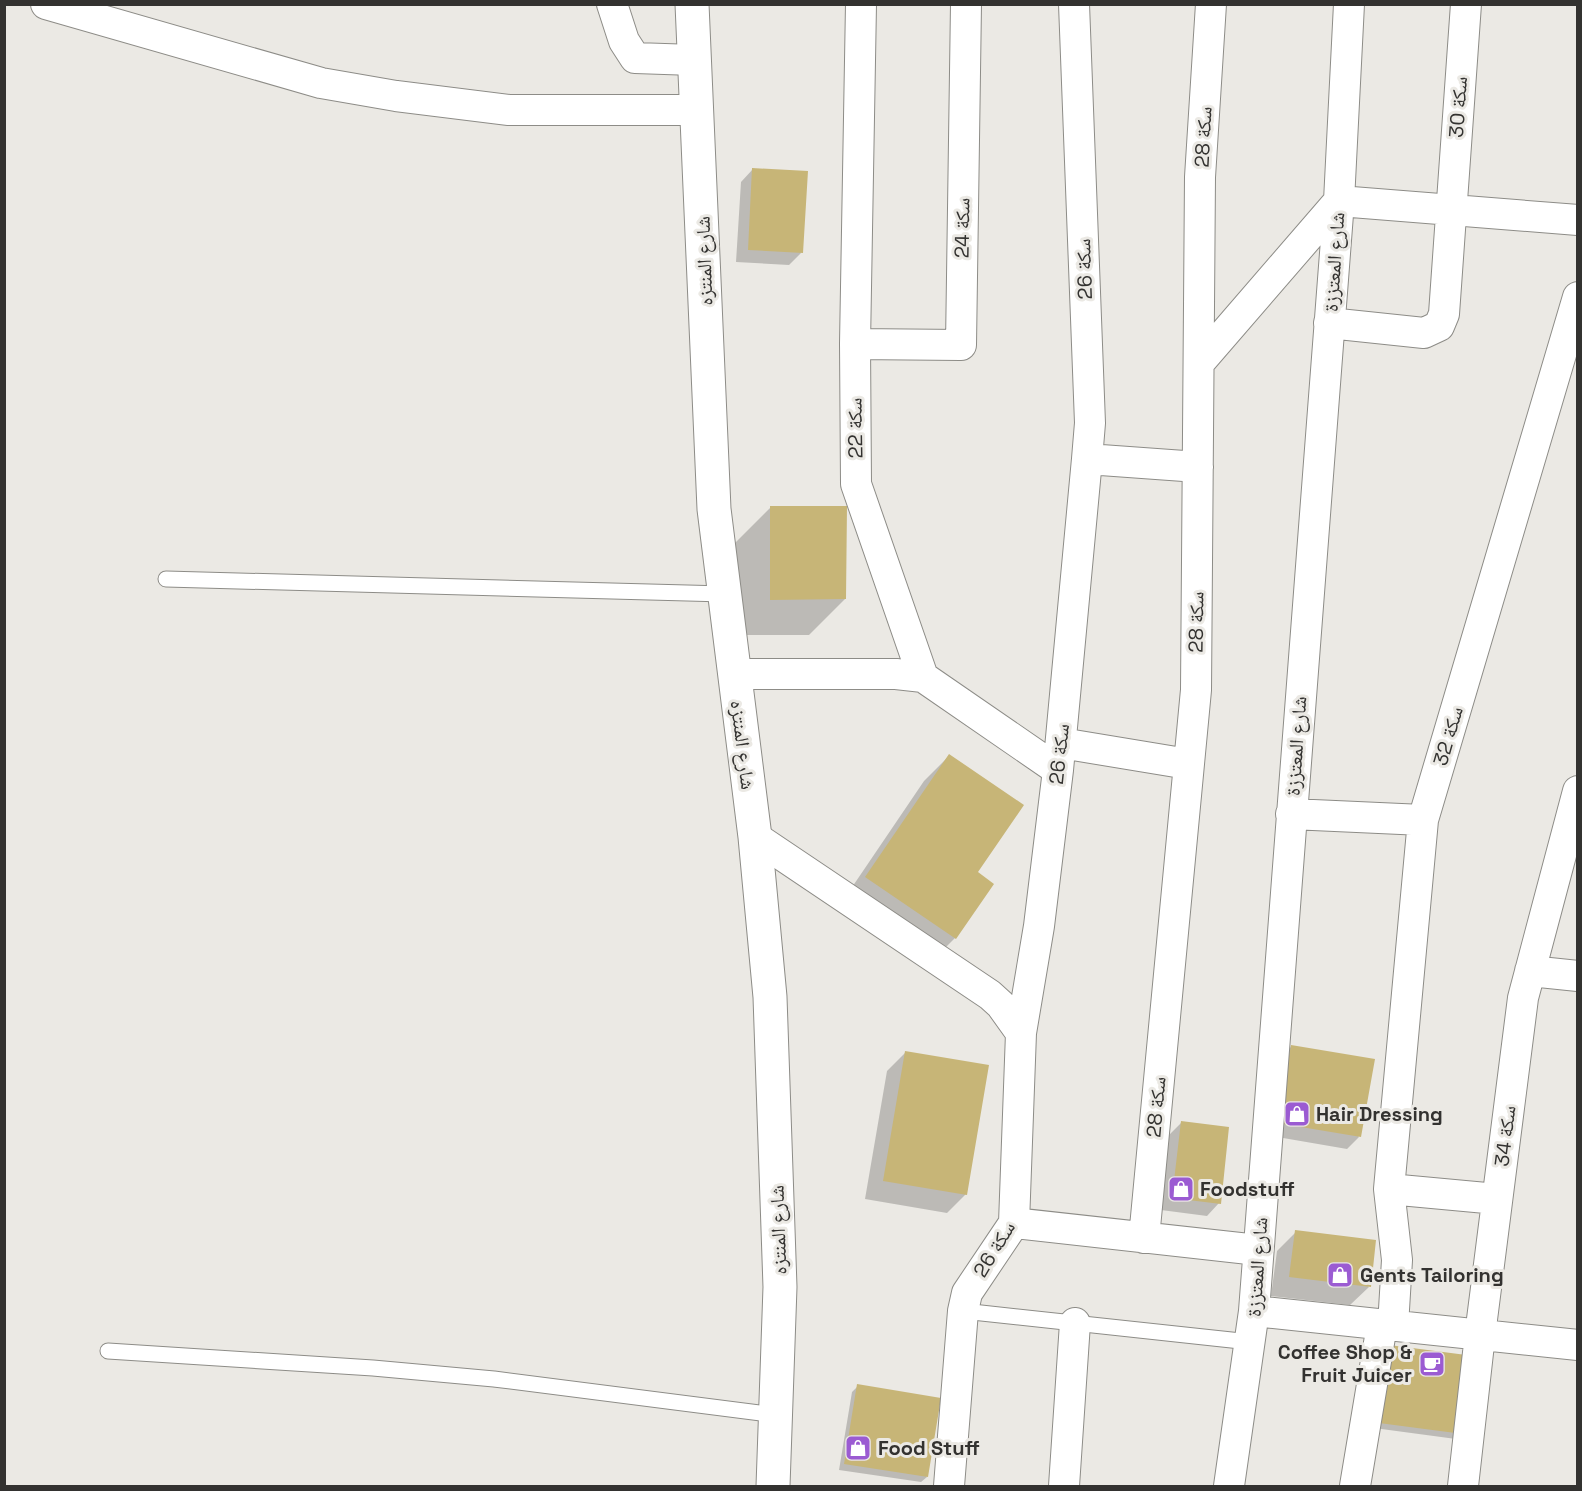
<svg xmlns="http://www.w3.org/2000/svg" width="1582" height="1491" font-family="'Space Grotesk','Noto Naskh Arabic',sans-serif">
	<rect width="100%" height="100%" fill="#ebe9e4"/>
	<path fill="#0003" d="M753 169 801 253 789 265 736 262 741 182Z
		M771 507 845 599 809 635H735V543Z
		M949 756 976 873 955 938 930 963 842 902 924 781Z
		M1292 1046 1359 1137 1347 1149 1266 1135 1279 1059Z
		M906 1052 966 1194 947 1213 865 1199 887 1071Z
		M1181 1123 1219 1203 1207 1216 1161 1210 1169 1135Z
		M1296 1232 1369 1287 1350 1305 1271 1296 1277 1251Z
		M1384 1352 1472 1357 1456 1439 1374 1428Z
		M858 1386 927 1477 921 1482 839 1470 852 1392Z"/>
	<path fill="#c7b577" d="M752 168 808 171 803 253 748 250Z
		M770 506H847L846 599 770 600Z
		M949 754 1024 805 978 872 994 884 956 939 865 877Z
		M1291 1045 1375 1059 1361 1137 1277 1123Z
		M905 1051 989 1065 967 1195 883 1181Z
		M1181 1121 1229 1127 1221 1204 1172 1198Z
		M1295 1230 1376 1240 1371 1287 1289 1277Z
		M1389 1345 1474 1356 1463 1434 1379 1423Z
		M857 1384 941 1398 928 1477 844 1464Z"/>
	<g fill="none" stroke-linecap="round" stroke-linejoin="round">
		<g stroke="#8d8c87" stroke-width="17">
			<path id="service" d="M166 579 725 594
				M963 1311 1250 1342
				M108 1351 373 1368 494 1379 776 1415"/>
		</g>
		<g stroke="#8d8c87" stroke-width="32">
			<path id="minor" d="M46 4 321 83 396 96 509 110H697
				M612 4 624 41 635 58 694 60
				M861 4 855 344 856 484 923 677 1058 770
				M1339 201 1578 220
				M1329 323 1424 333 1439 326 1444 314 1466 4
				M855 344 961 345 966 4
				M1199 363 1339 201
				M1087 459 1198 467
				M735 674H896L923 677
				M1061 743 1188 764
				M1291 814 1423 820
				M755 837 990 995 1001 1005 1021 1033
				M1530 971 1578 976
				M1389 1189 1423 820 1578 297
				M1014 1223 1258 1250
				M1144 1238 1196 690 1200 177 1211 4
				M1254 1311 1578 1345
				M1393 1326 1397 1260 1389 1189 1497 1199
				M949 1486 963 1311 967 1293 1014 1223 1021 1033 1039 926 1058 770 1087 459 1090 423 1074 4
				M1064 1486 1075 1323
				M1229 1486 1254 1311 1339 201 1349 4
				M1355 1486 1382 1325
				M1463 1486 1480 1335 1523 998 1578 791"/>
		</g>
		<g stroke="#8d8c87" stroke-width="35">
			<path id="tertiary" d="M692 4 714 509 755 837 770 997 780 1287 773 1486"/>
		</g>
		<use href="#service" stroke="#fff" stroke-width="15"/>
		<use href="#minor" stroke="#fff" stroke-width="30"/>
		<use href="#tertiary" stroke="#fff" stroke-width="33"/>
	</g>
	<defs>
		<g id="shop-square" transform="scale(1.35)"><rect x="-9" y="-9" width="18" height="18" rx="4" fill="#9b5bd2" stroke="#ebe9e4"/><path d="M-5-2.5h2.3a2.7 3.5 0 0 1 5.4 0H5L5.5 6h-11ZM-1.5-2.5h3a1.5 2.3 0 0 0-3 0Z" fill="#fff"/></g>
		<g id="cafe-square" transform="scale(1.35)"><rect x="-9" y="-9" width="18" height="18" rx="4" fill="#9b5bd2" stroke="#ebe9e4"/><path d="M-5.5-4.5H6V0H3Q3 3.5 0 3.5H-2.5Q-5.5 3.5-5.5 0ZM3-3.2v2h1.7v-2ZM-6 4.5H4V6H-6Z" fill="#fff"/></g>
	</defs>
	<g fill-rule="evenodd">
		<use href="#shop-square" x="1297" y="1114"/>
		<use href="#shop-square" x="1181" y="1189"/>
		<use href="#shop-square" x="1340" y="1275"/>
		<use href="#cafe-square" x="1432" y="1364"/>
		<use href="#shop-square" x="858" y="1448"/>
	</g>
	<g text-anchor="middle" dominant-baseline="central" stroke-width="6" stroke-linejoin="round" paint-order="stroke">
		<g font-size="20" fill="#333230" stroke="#ebe9e4">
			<text transform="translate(1458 107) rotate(-86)">سكة 30</text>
			<text transform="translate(1203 137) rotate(-87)">سكة 28</text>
			<text transform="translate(962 228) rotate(-89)">سكة 24</text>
			<text transform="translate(704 261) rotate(-92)">شارع المنتزه</text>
			<text transform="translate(1334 262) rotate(-86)">شارع المعتززة</text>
			<text transform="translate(1084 269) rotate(-92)">سكة 26</text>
			<text transform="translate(855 428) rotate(-91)">سكة 22</text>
			<text transform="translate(1196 622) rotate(-89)">سكة 28</text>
			<text transform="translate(1448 736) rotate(-74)">سكة 32</text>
			<text transform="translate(743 745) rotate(83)">شارع المنتزه</text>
			<text transform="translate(1296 746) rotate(-86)">شارع المعتززة</text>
			<text transform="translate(1059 754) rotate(-84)">سكة 26</text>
			<text transform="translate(1156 1107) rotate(-85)">سكة 28</text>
			<text transform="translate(1505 1136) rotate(-83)">سكة 34</text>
			<text transform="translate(778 1230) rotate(-92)">شارع المنتزه</text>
			<text transform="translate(994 1249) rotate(-59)">سكة 26</text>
			<text transform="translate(1257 1267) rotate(-86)">شارع المعتززة</text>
		</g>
		<g font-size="20" font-weight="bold" fill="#333230" stroke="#ebe9e4" text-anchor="start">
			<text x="1316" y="1114">Hair Dressing</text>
			<text x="1200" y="1189">Foodstuff</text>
			<text x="1360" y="1275">Gents Tailoring</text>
			<text x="1412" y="1352" text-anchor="end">Coffee Shop &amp;<tspan x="1412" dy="23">Fruit Juicer</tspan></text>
			<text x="878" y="1448">Food Stuff</text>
		</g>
	</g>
	<rect width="1582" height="1491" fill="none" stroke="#333230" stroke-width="12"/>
</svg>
